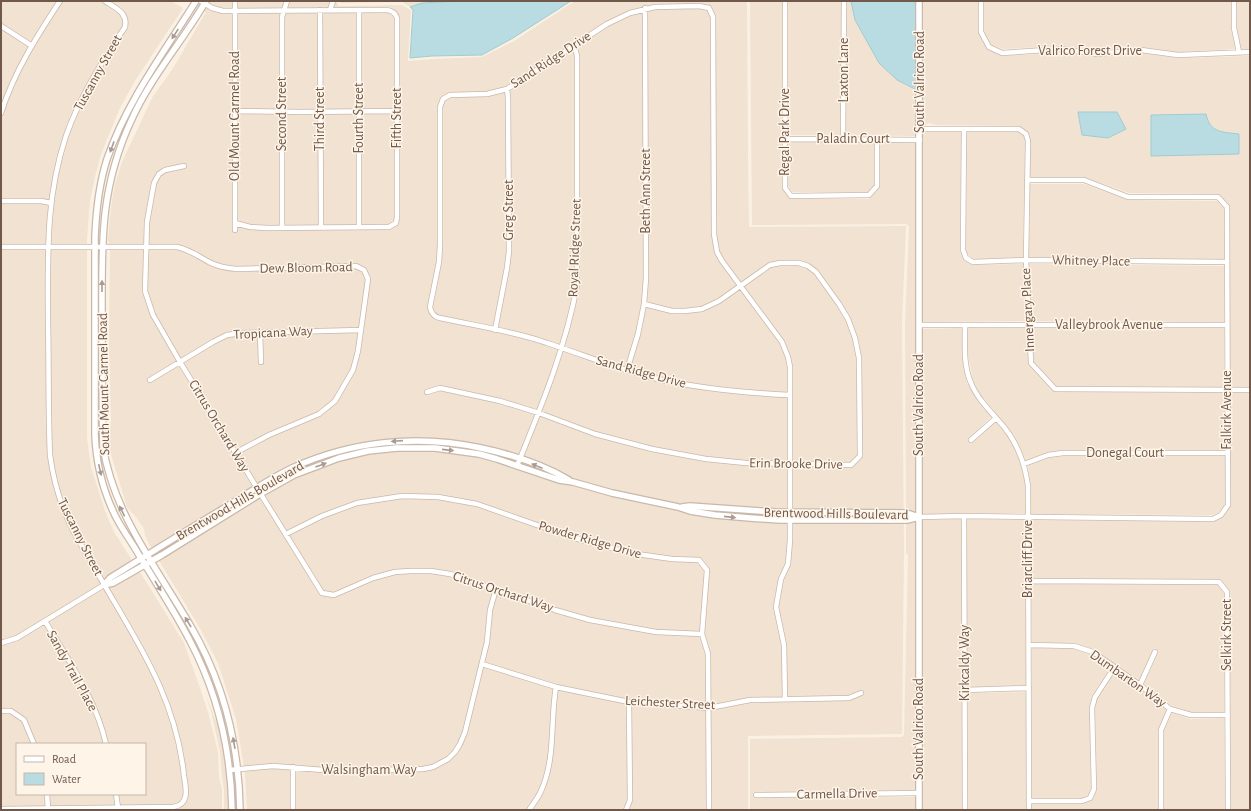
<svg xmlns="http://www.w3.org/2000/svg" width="1251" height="811" font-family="'Alegreya Sans',sans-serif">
	<rect width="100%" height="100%" fill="#faf1e3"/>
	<path fill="#f1e2d2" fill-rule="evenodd" d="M1 1H171L183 8 135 81 120 108 101 154 95 177 90 200 87 239V439L91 467 105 511 114 532 150 588 184 643 199 685 208 712 218 752 219 777 222 790V810H1ZM17 744H145V794H17Z
		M210 1H337L338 6 402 5 411 10 408 61 432 59 482 57 514 41 575 1H747L748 161 749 227 906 226 902 323 904 550 902 734 748 736V810H247L245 773 236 719 218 663 201 630 149 544 145 535 144 529 136 517 127 507 110 451V434L111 418 109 343 110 251 108 240 111 207 115 184 122 162 153 96 172 70 206 12 203 11Z
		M340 1H459L422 3 410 7 402 2 340 3Z
		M750 1H782V188L789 198 792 199H869L879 186 880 142 917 143 916 513 906 510 905 323 909 226 906 224 752 225Z
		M788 1H841V135H788Z
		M847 1H851L855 20 897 80 917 90V135L915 136 846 135Z
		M922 1H978L979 33 987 49 1002 56 1061 53 1097 57 1141 53 1178 58 1250 56V387H1230L1229 205 1218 194 1129 193 1084 177H1030V141L1029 134 1019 126 938 125 928 123 926 125 923 126ZM1205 114 1208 123 1218 132H1223L1151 156Z
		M984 1H1231V28L1235 49 1178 52 1140 47 1097 51 1061 46 1003 49 991 45 984 31Z
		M1237 1H1250V49H1241L1237 28Z
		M923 132H961L960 252 965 261 973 265 1023 264 1026 321 922 322Z
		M967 132H1018L1024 136 1025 141 1023 257 974 259 968 256 966 250Z
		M788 142H874V185L868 192H793L788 187Z
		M1030 184H1084L1128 200 1217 201 1224 208V259L1029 257Z
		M1029 264 1224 266V322L1032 321Z
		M962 328V356L967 383 979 403 991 417 967 440 971 444 995 422 1002 429 1010 439 1022 465 1026 486 1025 513 922 514V329Z
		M967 328H1026L1029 365 1055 392 1224 393 1225 450H1063L1047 452 1026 460 1014 435 983 399 973 380 968 355Z
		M1032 328H1224V387L1056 386 1034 362Z
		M1230 393H1250V810H1231L1230 592 1221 580 1219 579 1031 578V520L1213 522 1223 517 1231 505Z
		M1063 456H1225V504L1219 512 1212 515 1031 514V485L1028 466 1049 458Z
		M961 519 962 810H922V520Z
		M966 519 1025 520 1026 685 968 687Z
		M916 521V790L753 792V798L916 797V810H750V739L902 737 904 735 908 555 906 553V523Z
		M1031 584 1218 585 1224 593V712H1191L1172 706 1144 684 1159 651 1154 648 1139 680 1094 649 1074 643 1032 642Z
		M1032 648 1074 649 1092 655 1110 668 1092 695 1089 708 1091 788 1088 795 1082 798H1032Z
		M1115 672 1139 688 1167 710 1158 730V810H1032V804H1082L1093 799 1097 789 1095 709 1097 699Z
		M204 691 221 733 228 780V810H224V790L222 777 220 752 211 711Z
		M1026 692V810H968V693Z
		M1172 713 1191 719 1224 718 1225 810H1163L1164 730Z"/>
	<path fill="#b9dce2" stroke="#a0ccd3" d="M459 1H571L513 38 482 55 432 56 410 58 413 10 410 7 422 3Z
		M851 1H917V90L897 80 879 63 855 20Z
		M1078 112H1117L1126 129 1108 138 1082 135Z
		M1206 114C1210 133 1222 132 1239 134V154L1151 156V115Z"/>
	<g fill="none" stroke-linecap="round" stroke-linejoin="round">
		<g stroke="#cab8aa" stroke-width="6">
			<path id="minor" d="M201 1 212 8 223 11 384 10C390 10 395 11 397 18V217L396 223 389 227H384L268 228 250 227 235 223
				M235 1V230
				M785 1V188L791 196 869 195 877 186V139
				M981 1V32L989 47 1002 53 1061 49 1097 54 1141 50 1178 55 1250 52
				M1234 1V28L1239 52
				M320 10 321 227
				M330 10 333 1
				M359 10V227
				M1 26 32 46
				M234 111 301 112 397 111
				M1 113C14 72 37 36 60 1
				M920 129H1019L1026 134 1028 141 1026 260 1031 363 1055 389 1250 390
				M964 129 963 250 966 258 973 262 1026 260 1227 262
				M843 138 844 1
				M785 139 920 140
				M184 166 165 170 159 174 154 183 147 222 145 291 153 315 180 362 257 488 322 593 334 595 373 578 395 572 411 571H431L450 574 469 580 555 610 590 620 656 632 702 634
				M1 201H41L51 203
				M282 228V17L287 1
				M1 247H177C191 250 199 257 211 263 219 267 227 268 236 269L356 266 364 270 368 279 358 351 353 370 335 401 319 414 269 435 235 453
				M919 325H1227
				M965 325C965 344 963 365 971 383 978 400 992 413 1004 427 1018 444 1025 464 1028 486L1029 810
				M495 330 507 268 509 251 508 98 507 89
				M260 333 261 362
				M627 370 638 334 644 304 646 278 645 8
				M150 380 213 342 227 335 242 333 361 330
				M427 392 440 388 500 401 539 413 595 434 652 449 706 459 746 463 851 465 860 456 859 358 855 338 848 319 839 304 816 272 808 266 799 263H780L770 265 719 301 702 309 685 311H672L644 304
				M971 440 996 418
				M1024 464 1048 455 1063 453H1228
				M517 466C541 407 566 347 577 285V56L574 45
				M964 516 965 810
				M919 517 964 516 1213 519 1221 515 1228 505 1227 207 1218 197H1128L1084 180H1027
				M286 534 322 516 357 503 402 496 438 497 477 504 571 537 630 553 672 559 699 560 707 570 702 634 708 654 709 810
				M1029 581 1219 582 1227 592 1228 810
				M45 621C68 660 96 699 106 744
				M1 643 17 638 104 585
				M1029 645 1074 646 1093 652 1140 685 1170 709 1191 715H1227
				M482 664 556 687 629 702 709 708 750 700 849 698 861 693
				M1140 685 1155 652
				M965 690 1029 688
				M785 699 784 645 776 607 781 579 788 564 790 540V367L788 357 782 342 722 261 717 252 714 234 713 17 709 8 699 6 655 7 630 13 607 24 507 89 487 94 450 95 443 99 440 107V245L439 262 430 307C431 313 434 317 440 318 476 326 513 331 547 343 584 355 620 370 658 379 702 389 746 393 790 395
				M1 711H11L24 720 34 744
				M230 770 273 766 336 771 423 769 433 767 448 759 455 752 460 744 465 732 487 642 490 610 496 589
				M47 794 48 809
				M116 794 118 808
				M756 795 919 793
				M1029 801H1082L1090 798 1094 789 1092 708 1095 697 1114 668
				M1 809 173 807C190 805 186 788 184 776 175 688 128 630 88 556 81 545 74 533 69 522 59 500 53 478 50 455 48 411 49 366 48 322 48 257 45 199 66 136 80 96 102 62 125 27 128 12 115 8 105 1
				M293 810V767
				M529 810C533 804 538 798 541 791 556 758 550 721 556 687
				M626 810 630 800 629 702
				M1161 810V730L1170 709"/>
		</g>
		<g stroke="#cab8aa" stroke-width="8">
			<path id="tertiary" d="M196 1C164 52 127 101 107 159 99 184 96 211 95 237V435C96 461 102 487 113 511 118 523 126 534 133 545 152 577 173 608 190 641 218 694 231 751 232 810
				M206 1C182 42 150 78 131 121 99 190 102 247 102 320 102 362 102 404 103 446 113 513 157 568 190 625 223 681 239 745 240 810
				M682 507 690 506 776 512 907 513 919 517
				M104 585 113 583 162 555 260 494 294 475 339 458 368 451 397 448H435L479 454 497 459 559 480 573 482 612 493 678 507 690 511 715 515 750 518 780 520H907L919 517
				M104 585 110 578C147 555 184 532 221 510 244 496 267 480 292 468 351 441 418 434 481 448 509 454 544 465 569 480
				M919 810V1"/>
		</g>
		<use href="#minor" stroke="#fff" stroke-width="4.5"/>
		<use href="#tertiary" stroke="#fff" stroke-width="5.5"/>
	</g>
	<defs><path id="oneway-solid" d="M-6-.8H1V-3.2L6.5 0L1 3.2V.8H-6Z"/></defs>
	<g fill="#a99b93">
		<use href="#oneway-solid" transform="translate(175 34) rotate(123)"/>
		<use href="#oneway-solid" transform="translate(112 147) rotate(110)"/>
		<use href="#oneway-solid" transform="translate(102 286) rotate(-90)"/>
		<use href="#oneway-solid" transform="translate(397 441) rotate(176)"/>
		<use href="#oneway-solid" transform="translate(448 450) rotate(6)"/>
		<use href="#oneway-solid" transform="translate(321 465) rotate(-20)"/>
		<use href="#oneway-solid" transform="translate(537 466) rotate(-158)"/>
		<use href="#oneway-solid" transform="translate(100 470) rotate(77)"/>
		<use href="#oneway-solid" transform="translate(122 511) rotate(-116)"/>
		<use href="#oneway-solid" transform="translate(730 517) rotate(6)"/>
		<use href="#oneway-solid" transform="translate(158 586) rotate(59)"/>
		<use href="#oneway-solid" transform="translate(188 622) rotate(-121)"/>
		<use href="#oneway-solid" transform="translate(234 743) rotate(-100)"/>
	</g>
	<g text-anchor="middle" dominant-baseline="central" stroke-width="3" stroke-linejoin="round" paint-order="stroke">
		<g font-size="14" fill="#70584b" stroke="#fef5e8">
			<text x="1090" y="51">Valrico Forest Drive</text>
			<text transform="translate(551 60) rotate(-33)">Sand Ridge Drive</text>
			<text transform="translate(844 70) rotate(-90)">Laxton Lane</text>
			<text transform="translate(98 73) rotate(-61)">Tuscanny Street</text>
			<text transform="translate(920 82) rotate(-90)">South Valrico Road</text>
			<text transform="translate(282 114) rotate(-90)">Second Street</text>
			<text transform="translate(235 116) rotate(-90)">Old Mount Carmel Road</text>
			<text transform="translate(359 118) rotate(-90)">Fourth Street</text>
			<text transform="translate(397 118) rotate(-90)">Fifth Street</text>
			<text transform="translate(320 119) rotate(-90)">Third Street</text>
			<text transform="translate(785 132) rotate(-90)">Regal Park Drive</text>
			<text x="853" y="139">Paladin Court</text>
			<text transform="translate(646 191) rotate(-90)">Beth Ann Street</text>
			<text transform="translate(509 210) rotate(-90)">Greg Street</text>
			<text transform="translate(575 248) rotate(-88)">Royal Ridge Street</text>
			<text transform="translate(1091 261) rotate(1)">Whitney Place</text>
			<text transform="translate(306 268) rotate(-1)">Dew Bloom Road</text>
			<text transform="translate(1028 310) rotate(-93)">Innergary Place</text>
			<text x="1109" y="325">Valleybrook Avenue</text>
			<text transform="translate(273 333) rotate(-3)">Tropicana Way</text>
			<text transform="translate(641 372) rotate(15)">Sand Ridge Drive</text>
			<text transform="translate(104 384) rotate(-91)">South Mount Carmel Road</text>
			<text transform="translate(919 405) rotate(-90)">South Valrico Road</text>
			<text transform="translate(1227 410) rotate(-90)">Falkirk Avenue</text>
			<text transform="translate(219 426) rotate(59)">Citrus Orchard Way</text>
			<text x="1125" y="453">Donegal Court</text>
			<text transform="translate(796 464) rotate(1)">Erin Brooke Drive</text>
			<text transform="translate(240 501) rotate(-30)">Brentwood Hills Boulevard</text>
			<text transform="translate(836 514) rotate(1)">Brentwood Hills Boulevard</text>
			<text transform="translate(80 537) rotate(63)">Tuscanny Street</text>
			<text transform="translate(590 540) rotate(16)">Powder Ridge Drive</text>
			<text transform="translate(1028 559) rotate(-90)">Briarcliff Drive</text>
			<text transform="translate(503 592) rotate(18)">Citrus Orchard Way</text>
			<text transform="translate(1227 635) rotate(-90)">Selkirk Street</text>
			<text transform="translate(965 663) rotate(-90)">Kirkcaldy Way</text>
			<text transform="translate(72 671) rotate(61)">Sandy Trail Place</text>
			<text transform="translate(1128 679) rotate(35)">Dumbarton Way</text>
			<text transform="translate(670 703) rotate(3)">Leichester Street</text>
			<text transform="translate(919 729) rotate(-90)">South Valrico Road</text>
			<text x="369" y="770">Walsingham Way</text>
			<text transform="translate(837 794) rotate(-1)">Carmella Drive</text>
		</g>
	</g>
	<rect width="1251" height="811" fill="none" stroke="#70584b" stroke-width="4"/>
	<rect x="16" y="743" width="130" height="52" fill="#fef5e8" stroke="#c5b6a9"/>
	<rect x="24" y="756" width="20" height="6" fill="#ffffff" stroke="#c5b6a9"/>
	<text x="52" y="763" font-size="12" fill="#70584b">Road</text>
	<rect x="24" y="773" width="20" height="12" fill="#b9dce2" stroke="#c5b6a9"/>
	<text x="52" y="783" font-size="12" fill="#70584b">Water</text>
</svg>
